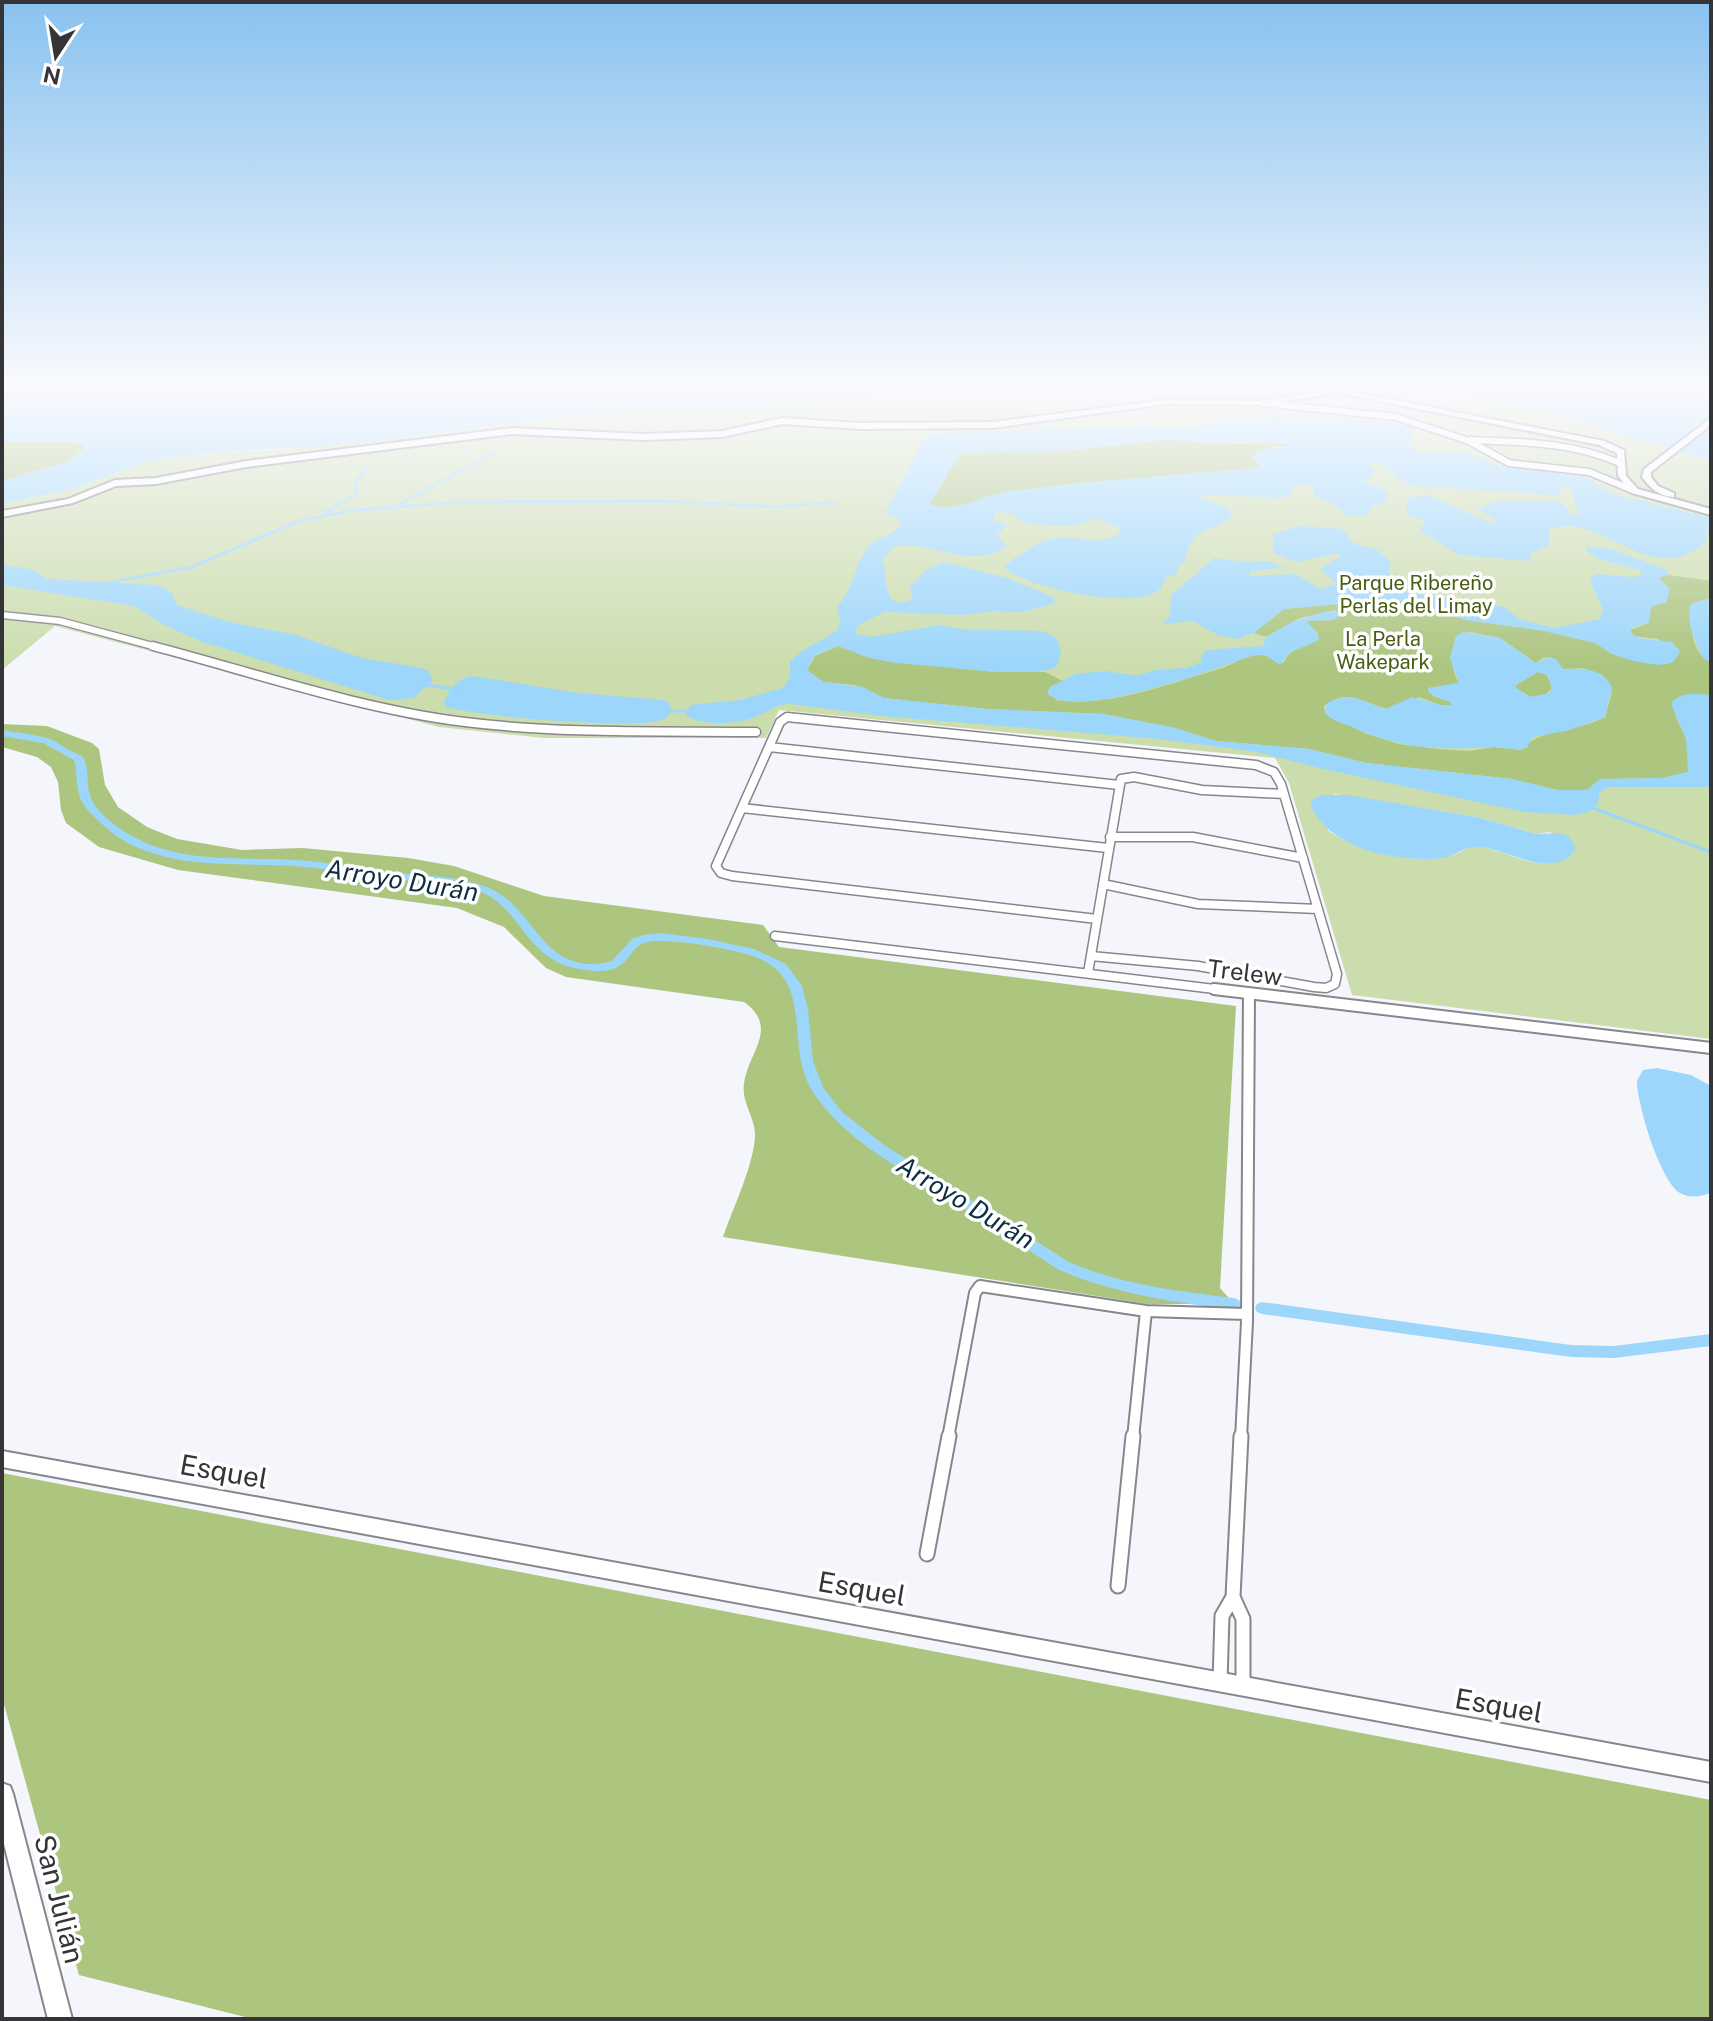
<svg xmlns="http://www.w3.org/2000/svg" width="1713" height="2021" font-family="'Public Sans',sans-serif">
	<rect width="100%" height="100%" fill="#f5f5fc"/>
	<path fill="#cbddad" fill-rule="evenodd" d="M985 384H1394L1537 408 1711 461V1039L1352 995 1289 783 1275 758 779 710 766 738H544L439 727 55 626 2 670V504L75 488 145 462 219 452 271 450 611 411 776 404ZM1334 794 1477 817 1536 834 1551 832 1564 858C1538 873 1508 851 1481 847 1467 845 1459 855 1446 857 1408 863 1358 853 1328 830Z"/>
	<path fill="#acc57f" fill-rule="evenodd" d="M1169 439 1217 444 1286 443 1294 446H1274L1252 457 1261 465 1255 468C1172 476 1089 480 1007 492 983 495 953 515 930 504 933 498 958 456 962 453L1075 450Z
		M2 441 71 442 81 443 86 448 68 462 2 481Z
		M1668 575 1711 581V598L1696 602C1690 621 1688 651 1711 662V695H1685L1676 718 1687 739 1689 772 1662 778 1600 779 1587 790H1557L1512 779 1367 763 1309 749 1216 741 1175 728 1104 714 987 709 884 698 855 685 824 682 807 671 815 656 838 646 885 661 997 672H1045L1063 681 1050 687 1056 700C1109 708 1170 683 1219 669 1233 665 1246 654 1260 655 1268 655 1275 661 1283 663L1289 654 1318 634 1306 621 1333 620 1336 610 1300 618 1266 637 1254 633 1284 609 1349 603 1373 597 1402 601 1466 620 1545 631 1596 643 1612 654 1650 664H1667L1678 656 1679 649 1657 639 1634 636 1630 630 1649 623V608L1655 605 1667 586 1658 578ZM1470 632 1500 638 1536 663 1544 657 1557 661 1563 669 1583 668 1603 675 1612 693 1605 717C1579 732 1541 727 1521 750L1494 747 1469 751 1438 749 1399 744 1367 734 1325 713 1324 706C1350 685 1368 707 1390 709L1419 697 1440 705H1452L1451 702 1433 696 1428 688 1459 683C1450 666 1451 655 1456 636Z
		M1538 672 1547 675 1552 688 1545 695 1531 697 1516 688V685Z
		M2 724 47 726 92 743 99 749 105 785 118 807 147 827 177 839 242 850 303 848 408 858 454 866 544 896 763 925 779 947 1236 1006 1220 1288 1234 1304H1147L723 1237C733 1208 753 1167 755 1137 756 1118 741 1103 744 1084 748 1052 780 1028 744 1002L566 977 546 968 504 927 457 908 178 870 99 847 66 823 61 810 58 782 51 767 37 757 2 747Z
		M2 1473 1711 1800V2019H253L79 1975 2 1697Z"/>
	<path fill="#9cd6fa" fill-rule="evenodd" d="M2 384 173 387 241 384H985L776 404 611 411 327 446 216 452 145 462 75 488 2 504V481L68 462 86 448 81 443 71 442 2 441Z
		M1394 384 1673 385 1711 396V461L1537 408Z
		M1276 418 1408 424 1415 427 1410 439 1413 450 1437 454 1468 453 1501 466 1586 477 1613 494 1711 518V530L1705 532 1707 541C1648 593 1608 511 1549 529V545L1531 554 1530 561 1459 555 1422 532 1419 527 1426 524 1423 520 1406 515 1408 498 1428 495 1493 524 1497 521 1478 509 1496 501H1556L1564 504 1570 514 1579 515 1570 488 1559 487 1561 495H1555L1409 485C1393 479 1389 462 1369 462L1376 471 1365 482 1386 490 1388 495 1385 502 1373 506 1364 517 1347 515 1332 503 1314 497 1313 486 1303 484 1295 486 1290 496 1282 498 1196 494 1197 497 1226 507 1233 517 1195 536 1185 555 1187 560 1180 564 1176 574 1166 577C1165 579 1162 586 1161 588 1138 613 1025 587 1005 568 1009 560 1018 557 1025 552 1064 522 1087 551 1118 535L1121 528 1094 518 1082 524 1057 526 1023 522 1013 514 999 512 995 513 993 520 1007 526 997 534 1007 546C967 572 936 539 893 547L883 560C887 573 882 596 898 603L909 601 913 596 909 588 926 570 944 562 1008 578 1053 597 1055 603 1023 612 995 611 962 615 885 612 857 626 855 634 871 637 939 625 961 629 1042 631C1061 636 1066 652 1055 668L1036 672H997L896 663 869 658 838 646 815 655 807 670 824 682 863 687 884 698 987 709 1104 714 1175 728 1216 741 1309 749 1367 763 1512 779 1557 790H1587L1600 779 1662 778 1688 772 1686 739 1671 704C1679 691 1697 694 1711 695V787H1608L1599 793 1598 804 1590 811 1575 815 1524 812 1319 768 1257 752 1160 739 882 716 791 704C775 703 769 712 755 717 737 724 700 727 685 714L691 705 740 700 783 688 790 677V662C804 646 822 642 838 629L840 620 837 607C855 587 854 564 869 546 878 536 893 536 901 525L898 519 886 514 887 510 927 434 1149 426 1186 429 1214 421ZM1169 439 1211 444 1252 441 1294 445 1256 451 1253 460 1261 465 1255 468C1172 476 1090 480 1007 492 983 495 953 515 930 504 933 498 958 456 962 453L1075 450Z
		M1300 526 1342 529 1355 544 1376 549 1390 560 1389 581 1405 592 1504 607 1519 619 1554 628 1600 619 1603 610 1590 580 1596 574 1633 577 1642 575 1640 570 1599 559 1585 551 1588 547 1608 548 1667 570 1668 575 1658 578 1670 589 1666 603 1651 606 1649 623 1632 627 1630 633 1639 638 1672 642 1680 652 1672 663 1658 665 1633 661 1612 654 1595 643 1545 631 1466 620 1402 601 1373 597 1349 603 1284 609 1254 633 1237 639 1218 635 1193 621 1162 624 1170 616 1171 595 1214 558 1244 562 1269 561 1283 567 1250 572V576L1296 574 1320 589 1337 584 1320 569 1339 558 1340 553 1297 562 1273 553V534Z
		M2 565 30 569 48 579 156 585 171 592 177 605 229 622 296 635 362 658 421 668 428 671 433 680 414 698 389 700 203 642 168 627 134 606 2 585Z
		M1711 598V662L1704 659C1695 643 1685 620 1691 604Z
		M1328 611 1345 613 1333 620 1306 621 1318 634 1319 640 1289 653 1280 665 1265 655H1254C1219 667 1074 723 1047 693L1050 687 1076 674 1106 671 1137 676 1156 670 1187 668 1202 662 1201 656 1207 650 1263 646 1266 637 1292 622Z
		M1463 632 1500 638 1536 663 1549 657 1556 659 1563 669C1581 669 1604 667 1612 688L1605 717 1570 730 1533 737 1527 748C1515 751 1502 747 1490 747 1436 750 1402 749 1352 727 1342 723 1332 721 1325 713L1327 703C1355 690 1363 703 1386 709L1412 697 1440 705H1452L1450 702 1429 693 1428 688 1459 683 1450 658 1456 636ZM1538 672 1547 675 1552 688 1549 693 1531 697 1516 688V685Z
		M472 676 578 693 664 700 670 704C671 711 670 716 664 719 642 731 475 716 446 707L444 703C448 689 458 678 472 676Z
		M1322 795H1347L1477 817 1536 834 1560 833 1569 837 1576 848C1555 883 1507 848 1478 847 1465 846 1455 856 1443 858 1398 863 1332 850 1311 807L1312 800Z
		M1657 1068 1691 1075 1711 1086V1193C1701 1196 1690 1199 1680 1193 1660 1181 1637 1104 1637 1081L1643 1070Z"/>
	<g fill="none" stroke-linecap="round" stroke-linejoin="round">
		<path stroke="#9cd6fa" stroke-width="3" d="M1696 395 1711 386
			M398 505 493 453
			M325 513 355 495 357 480 369 465
			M111 582 192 567 299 521 354 510 463 502 660 501 777 507 836 502
			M425 685 456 689
			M667 711H691
			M1590 807 1711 852"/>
		<path fill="#9cd6fa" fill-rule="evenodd" d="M2 730C17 733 35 734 50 739 57 742 64 747 71 751 72 751 81 756 82 756 89 765 87 782 89 792 95 819 139 842 163 849 206 862 253 857 297 860 331 862 365 870 399 873 429 876 461 876 489 888 537 908 542 979 612 961L632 939 643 935 661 933 708 939 754 949 786 964 802 986 808 1009 813 1061 823 1087 842 1112 884 1145 1069 1262C1122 1285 1177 1291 1234 1298L1239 1300 1241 1304 1239 1308 1234 1310C1174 1302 1115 1294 1059 1270 1017 1243 975 1216 933 1189 889 1162 842 1136 813 1092 782 1045 819 976 749 955 727 948 663 936 644 943 633 947 631 957 622 964 614 972 597 972 586 970 523 963 526 910 479 891 452 881 421 882 393 879 360 876 327 868 294 866 231 862 153 872 103 825 96 818 87 811 82 802 75 789 78 773 74 760L43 743 2 736Z
			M1262 1302 1571 1345 1614 1346 1711 1334V1346L1614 1358 1571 1357 1262 1314 1257 1312 1255 1308 1257 1304Z"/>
		<g stroke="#86868c" stroke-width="9">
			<path id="street-far3" d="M1262 403 1396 417 1469 441 1509 463 1589 472 1635 491
				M1471 440C1524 442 1571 442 1620 463
				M2 615 60 621 160 648"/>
		</g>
		<g stroke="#86868c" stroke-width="11">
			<path id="street-far2" d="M153 646C255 673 360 709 465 722 561 734 659 731 756 732
				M769 747 1119 785
				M742 808 1108 848
				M1110 837H1193L1303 858
				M1103 884 1198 904 1318 909
				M775 936 1231 991
				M1091 956 1198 966 1314 987 1326 988 1335 984 1337 974 1281 784 1274 772 1256 765 787 717 780 722 716 866 721 873 732 876 1097 919
				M1088 973 1121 779 1134 777 1202 790 1284 794"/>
		</g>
		<g stroke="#86868c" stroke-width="14">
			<path id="street-far1" d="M1214 989 1711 1048
				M948 1438 975 1293 980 1286 1146 1311 1247 1314
				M1133 1438 1146 1311
				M1241 1438 1247 1322 1249 993"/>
		</g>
		<g stroke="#86868c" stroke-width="17">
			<path id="street" d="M927 1554 949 1436
				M1118 1586 1133 1436
				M1233 1597 1243 1619V1687
				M1220 1682 1222 1616 1233 1597 1241 1436"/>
		</g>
		<g stroke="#86868c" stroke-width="4">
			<path id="secondary" d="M1339 389 1604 441 1624 450 1626 476 1638 489 1711 509V515L1632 493 1618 476 1617 453 1599 445 1339 393 1259 405 1166 404 993 428 861 429 782 424 722 437 643 440 512 434 246 467 156 484 116 486 73 503 2 517V511L68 499 115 480 156 478 246 461 512 428 643 434 722 431 782 418 861 423 993 422 1166 400 1259 401Z
				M1711 418V425L1651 472V477L1658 486 1674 493V497C1660 497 1650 488 1642 477L1644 469Z
				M2 1451 1711 1762V1782L2 1467Z
				M2 1783 10 1786 13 1794 72 2019H48L2 1836Z"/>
		</g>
		<use href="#street-far3" stroke="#fff" stroke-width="6"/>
		<use href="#street-far2" stroke="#fff" stroke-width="8"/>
		<use href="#street-far1" stroke="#fff" stroke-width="10"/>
		<use href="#street" stroke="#fff" stroke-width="13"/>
		<use href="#secondary" fill="#fff" fill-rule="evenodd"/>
	</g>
	<linearGradient id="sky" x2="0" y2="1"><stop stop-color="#89c2ef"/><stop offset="0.58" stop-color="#fafafe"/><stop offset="1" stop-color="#fafafe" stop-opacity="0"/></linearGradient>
	<rect width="1713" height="667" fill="url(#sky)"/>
	<g text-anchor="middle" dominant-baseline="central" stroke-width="7" stroke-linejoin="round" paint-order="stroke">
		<g font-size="20" fill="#485d11" stroke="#fff">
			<text x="1416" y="583">Parque Ribereño<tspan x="1416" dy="23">Perlas del Limay</tspan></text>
			<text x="1383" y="639">La Perla<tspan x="1383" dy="23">Wakepark</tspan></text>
		</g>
		<g font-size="24" fill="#353538" stroke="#fff">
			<text transform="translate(1245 972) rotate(7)">Trelew</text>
		</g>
		<g font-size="26" font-style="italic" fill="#0d2f41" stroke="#fff">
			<text transform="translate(402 880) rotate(9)">Arroyo Durán</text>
			<text transform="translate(966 1202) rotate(31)">Arroyo Durán</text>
		</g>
		<g font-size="28" fill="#353538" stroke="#fff">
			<text transform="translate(224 1471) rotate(10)">Esquel</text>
			<text transform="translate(862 1588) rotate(10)">Esquel</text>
			<text transform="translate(1499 1705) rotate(10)">Esquel</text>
			<text transform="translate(60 1899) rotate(76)">San Julián</text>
		</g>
	</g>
	<rect width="1713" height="2021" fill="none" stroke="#353538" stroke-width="8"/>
	<g transform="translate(56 56) rotate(192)" stroke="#ffffff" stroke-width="6" paint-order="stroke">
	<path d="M0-6L14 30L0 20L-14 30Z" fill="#353538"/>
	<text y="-12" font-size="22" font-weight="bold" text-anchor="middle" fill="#353538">N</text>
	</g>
</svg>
